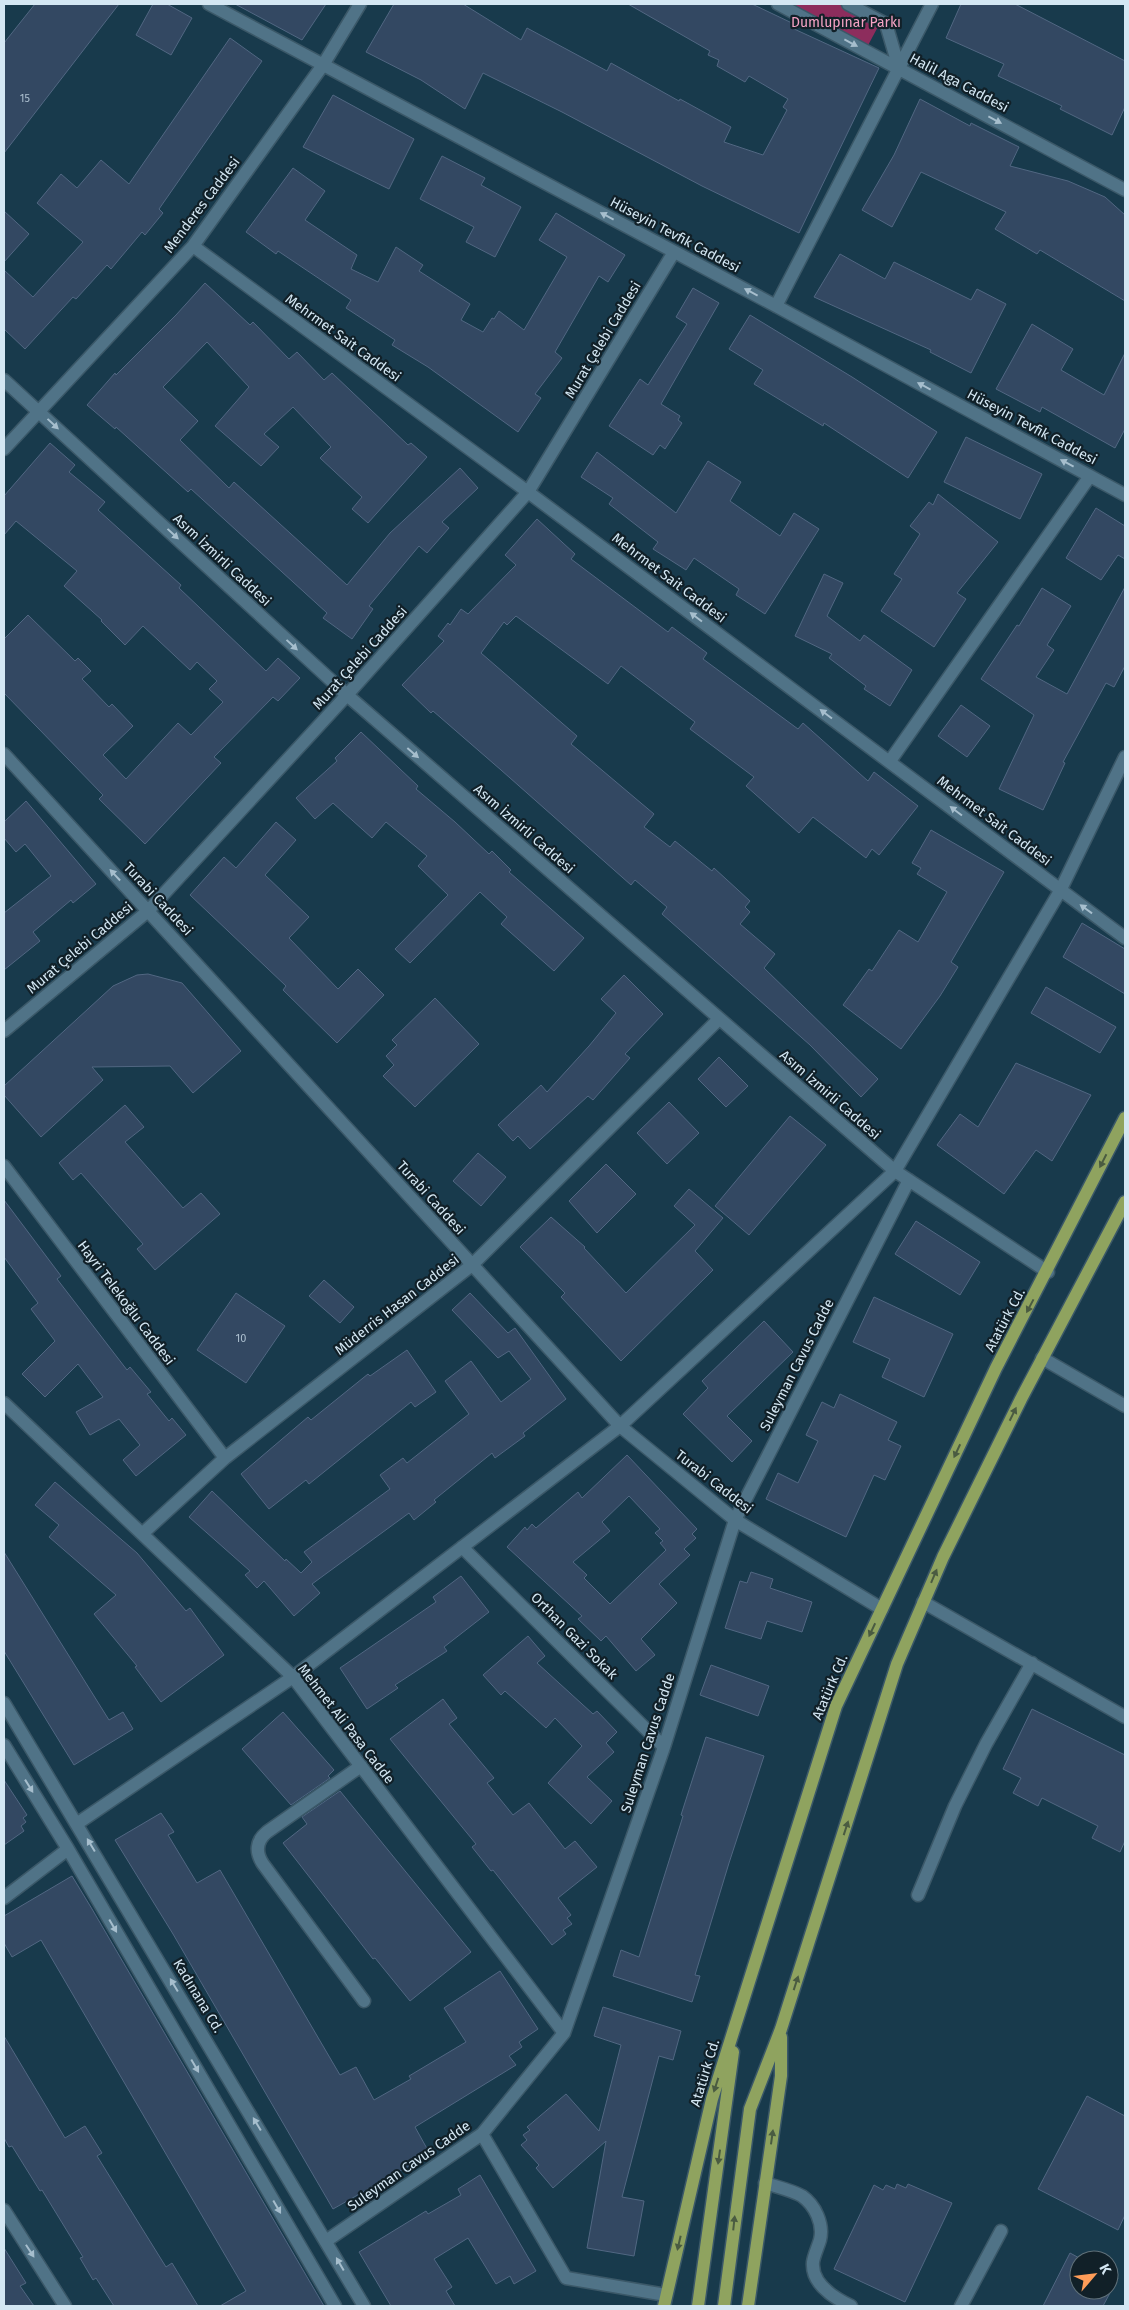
<svg xmlns="http://www.w3.org/2000/svg" width="1129" height="2310" font-family="'Fira Sans',sans-serif">
	<rect width="100%" height="100%" fill="#183a4c"/>
	<path fill="#8d2d5d" d="M778 4H848L881 21 865 51Z"/>
	<path fill="#334862" stroke="#516782" fill-rule="evenodd" d="M35 4H119L4 153V43Z
		M153 4H167L192 18 171 55 136 35Z
		M235 4H326L302 40Z
		M394 4H463L521 40 527 28 607 71 611 63 679 101 680 99 731 127 724 142 763 155 787 110 783 107 788 99 749 76 745 82 717 66 719 60 708 55 710 51 628 4H752L794 24 792 28 879 68 799 233 702 186 562 112 483 73 465 109 421 80 366 52Z
		M961 4H1015L1125 61V107L1112 135 1060 109 1062 106 998 76 1004 64 946 38Z
		M230 38 262 61 159 209 163 213 145 235 142 232 111 269 107 265 76 299 73 297 25 349 4 329V270L33 297 83 242 37 203 61 174 77 188 101 160 129 184Z
		M333 95 414 139 389 189 303 147Z
		M920 99 970 126 971 123 1019 147 1010 166 1068 181 1105 197 1125 215V301L1040 250 1037 254 995 229 1006 212 921 172 892 227 862 210 894 155Z
		M442 156 485 178 481 185 521 207 495 257 466 242 474 227 420 199Z
		M293 168 325 191 305 220 357 255 351 269 378 282 396 247 423 265 419 271 470 304 461 320 483 332 492 318 494 319 499 311 524 330 567 257 539 240 556 213 625 255 608 282 599 276 555 352 562 358 535 394 541 398 518 432 428 367 392 345 395 340 346 308 351 300 278 251 276 254 246 232Z
		M4 211 29 234 4 262Z
		M840 254 885 279 894 262 971 300 977 289 1006 304 971 373 930 352 931 350 814 297Z
		M205 283 250 325 253 322 289 359 297 352 324 380 332 373 408 445 411 443 427 457 368 523 352 509 362 497 320 458 331 447 293 407 264 434 279 447 261 466 215 426 249 387 207 342 163 387 198 421 180 440 229 488 234 482 347 585 390 533 460 468 478 488 442 522 449 528 427 553 419 546 369 606 373 609 352 639 323 618 327 613 191 489 188 492 116 427 115 429 87 405 115 373 116 375 176 315Z
		M693 288 719 303 661 404 680 416 678 420 682 423 665 449 660 445 653 455 609 426 640 379 648 385 687 324 676 317Z
		M750 315 852 377 937 432 908 478 824 423 823 426 754 384 763 370 729 349Z
		M1032 324 1073 349 1061 370 1104 395 1125 353V429L1115 448 1042 407 1040 412 996 389Z
		M966 437 1042 474 1020 519 944 482Z
		M50 443 75 465 69 472 105 502 98 510 181 585 179 588 266 671 278 658 300 678 278 701 273 697 214 757 221 763 145 844 99 799 103 795 4 693V639L28 615 75 661 78 658 91 671 82 679 109 707 112 704 133 726 103 755 126 779 178 723 191 735 223 702 209 689 217 681 197 662 190 670 143 626 125 645 101 621 102 620 64 586 77 571 16 521 4 535V496Z
		M597 452 676 513 708 461 741 482 730 501 780 536 794 513 819 529 765 614 736 595 739 589 694 558 686 570 653 549 658 542 609 504 613 498 581 477Z
		M938 494 998 542 957 593 966 599 934 647 881 611 902 579 894 574 920 534 910 526 929 502 933 505Z
		M1096 508 1125 526V559L1118 555 1101 580 1066 558Z
		M537 519 575 554 571 559 668 632 672 627 707 653 703 659 798 729 803 723 868 781 874 772 918 806 879 855 872 849 866 858 813 817 799 833 746 786 754 777 690 729 695 722 621 666 608 684 516 616 507 625 504 622 481 653 577 736 571 744 654 814 644 827 670 847 675 841 712 871 714 868 750 901 745 907 750 912 740 924 775 954 764 968 878 1079 861 1097 810 1045 662 914 667 907 635 880 631 885 501 770 433 711 431 713 402 685 444 641 438 636 448 623 450 625 461 609 468 614 516 565 505 555Z
		M824 574 843 583 827 616 860 641 864 635 912 670 890 706 864 689 866 686 829 658 832 654 795 636Z
		M1125 587V666L1114 687 1106 683 1063 762 1065 763 1043 810 999 789 1034 715 981 679 1017 625 1019 626 1042 588 1071 606 1047 645 1054 650 1036 677 1067 694Z
		M961 705 990 726 967 757 938 736Z
		M361 732 418 786 416 789 455 822 489 854 492 851 511 870 509 872 584 938 554 971 501 924 507 917 480 892 410 963 395 949 448 895 418 866 427 856 386 822 372 838 333 803 315 819 296 798 337 761 335 758Z
		M26 801 96 884 73 903 71 900 33 932 40 941 4 970V913L51 876 25 844 16 852 4 838V822Z
		M276 822 296 840 265 875 309 917 289 938 338 989 358 969 384 995 337 1043 283 990 286 986 190 895 224 857 236 868Z
		M931 830 1004 872 951 962 958 967 940 996 901 1049 843 1005 869 969 872 971 899 930 918 942 947 892 917 874 921 868 912 863Z
		M1082 923 1125 949V994L1063 957Z
		M148 974 182 983 241 1051 193 1093 170 1066 92 1067 103 1080 41 1137 4 1095V1086L113 986 137 975Z
		M624 975 663 1014 625 1054 630 1058 593 1100 588 1096 530 1149 518 1136 513 1141 498 1125 541 1085 547 1092 589 1046 616 1013 601 999Z
		M1046 987 1116 1027 1100 1053 1031 1013Z
		M435 998 479 1044 415 1107 383 1076 394 1065 386 1056 397 1045 392 1040Z
		M719 1057 748 1086 726 1107 698 1079Z
		M1016 1063 1091 1095 1052 1161 1036 1150 1004 1194 937 1145 960 1114 978 1127Z
		M669 1102 699 1133 667 1164 637 1133Z
		M125 1105 144 1127 125 1142 183 1208 201 1193 220 1214 155 1270 137 1249 143 1244 81 1173 73 1180 59 1163Z
		M790 1116 826 1145 749 1235 715 1206Z
		M478 1153 506 1177 481 1206 453 1181Z
		M606 1164 636 1194 597 1233 569 1201Z
		M689 1189 723 1218 695 1251 713 1270 621 1361 561 1297 565 1293 520 1247 551 1217 585 1247 584 1248 626 1293 695 1225 674 1206Z
		M4 1200 61 1276 57 1279 127 1370 130 1367 151 1392 147 1394 169 1421 172 1418 186 1435 136 1476 123 1460 140 1445 119 1419 90 1435 76 1412 103 1397 78 1364 45 1397 22 1374 55 1341 31 1309 38 1303 4 1257Z
		M916 1221 980 1262 960 1295 895 1254Z
		M324 1280 354 1307 340 1323 309 1296Z
		M236 1293 285 1326 246 1383 197 1350Z
		M470 1293 508 1333 515 1328 566 1399 523 1433 525 1436 495 1458 492 1453 434 1500 436 1502 414 1520 409 1513 312 1584 320 1593 294 1616 264 1581 257 1588 245 1575 250 1571 189 1517 212 1491 285 1561 286 1559 301 1573 312 1562 304 1552 390 1489 380 1475 403 1458 407 1463 469 1414 445 1381 471 1361 501 1402 531 1379 509 1351 498 1358 452 1310Z
		M874 1297 953 1334 924 1397 882 1377 890 1359 853 1342Z
		M764 1321 793 1352 727 1416 752 1441 732 1462 683 1414 708 1388 702 1381Z
		M407 1350 436 1392 415 1407 411 1402 309 1484 306 1480 269 1509 241 1474 308 1417 311 1420 368 1374 370 1376Z
		M840 1394 897 1422 888 1440 901 1446 885 1480 874 1475 846 1537 766 1499 778 1473 798 1483 818 1441 806 1435 822 1402 834 1408Z
		M627 1455 697 1529 692 1534 696 1538 684 1549 690 1555 659 1584 677 1603 641 1639 655 1655 636 1671 606 1636 601 1641 578 1619 582 1616 507 1547 525 1527 527 1530 532 1524 536 1528 578 1492 582 1498ZM629 1496 660 1529 655 1533 663 1541 660 1543 666 1550 610 1604 584 1578 587 1575 573 1562 610 1531 602 1522Z
		M55 1482 137 1553 186 1611 190 1608 224 1655 161 1702 135 1667 137 1666 94 1614 116 1595 49 1537 59 1525 35 1505Z
		M4 1552 109 1720 123 1712 133 1729 74 1765 4 1651Z
		M751 1572 773 1579 770 1588 812 1602 802 1632 767 1621 761 1639 725 1628 740 1581 747 1583Z
		M461 1576 489 1612 444 1647 447 1651 395 1685 398 1688 367 1709 340 1668 436 1602 433 1597Z
		M528 1636 545 1656 537 1663 593 1714 597 1711 617 1732 606 1743 614 1752 587 1777 612 1801 591 1824 548 1783 582 1746 555 1718 546 1728 505 1691 501 1695 483 1675Z
		M711 1665 769 1686 758 1716 700 1695Z
		M443 1699 457 1718 449 1724 494 1778 487 1783 513 1815 529 1803 565 1849 575 1841 597 1867 558 1898 571 1915 567 1918 572 1924 563 1930 566 1934 552 1945 493 1870 491 1871 472 1847 476 1844 390 1739Z
		M1032 1709 1125 1755V1841L1120 1852 1092 1838 1098 1826 1042 1798 1038 1806 1013 1793 1021 1778 1003 1769Z
		M283 1712 334 1770 328 1776 330 1778 291 1805 242 1749Z
		M706 1737 764 1756 729 1863 695 1975 700 1976 692 2002 613 1976 621 1950 639 1957 683 1816 681 1815Z
		M4 1780 27 1815 23 1818 26 1822 21 1826 24 1831 4 1845Z
		M340 1791 471 1952 410 2001 375 1958 373 1959 283 1843 307 1824 302 1817Z
		M161 1813 174 1832 168 1835 197 1883 220 1870 340 2075 356 2067 374 2100 411 2079 409 2076 466 2042 444 2008 500 1971 538 2029 519 2042 522 2047 509 2056 516 2065 415 2127 430 2154 333 2209 173 1934 115 1840Z
		M72 1876 92 1909 324 2306H220L246 2291 41 1940 12 1957 4 1943V1916Z
		M603 2007 681 2031 673 2060 659 2056 622 2197 644 2201 634 2256 587 2248 606 2141 553 2188 536 2168 539 2165 521 2145 527 2140 523 2135 530 2130 527 2127 566 2094 599 2131 621 2045 594 2036Z
		M4 2036 65 2138 85 2126 102 2153 97 2156 166 2267 172 2263 198 2306H114L96 2278 93 2280 80 2258 83 2257 42 2190 40 2191 12 2146 9 2147 4 2138Z
		M1087 2096 1125 2116V2215L1118 2230 1038 2189Z
		M480 2175 536 2271 514 2284 510 2276 496 2284 468 2238 434 2259 452 2287 446 2291 455 2306H391L359 2252 426 2211 428 2214 461 2195 458 2189Z
		M897 2184 906 2188 908 2184 952 2203 905 2302 834 2269 874 2185 883 2190 886 2185 895 2189Z
		M4 2248 26 2283 20 2286 34 2306H4Z
		M1070 2253 1083 2260H1079V2290H1109V2273L1118 2278 1103 2306H1043Z"/>
	<g fill="none" stroke-linecap="round" stroke-linejoin="round">
		<g stroke="#3b5868" stroke-width="15">
			<path id="minor" d="M209 4 776 306 1125 495
				M778 4 1125 190
				M848 4 886 24 899 68
				M193 246 528 492 1125 938
				M776 306 932 4
				M4 380 347 695 895 1171 1048 1272
				M4 449 193 246 323 65 360 4
				M4 754 620 1426 735 1520 882 1609
				M890 761 1090 476
				M4 1031 148 911 347 695 528 492 674 252
				M4 1166 225 1458
				M1042 1358 1125 1406
				M4 1403 293 1677 564 2033
				M142 1534 225 1458 472 1265 719 1019
				M462 1547 664 1747
				M923 1602 1125 1717
				M4 1703 364 2306
				M4 1745 68 1849 335 2306
				M361 1766 267 1832C256 1841 255 1852 263 1864L364 2001
				M78 1823 293 1677 620 1426 895 1171 1060 891 1125 757
				M918 1895 955 1806 986 1744 1032 1663
				M4 1898 68 1849
				M482 2134 566 2278 666 2295
				M765 2183C777 2187 791 2190 802 2196 815 2205 824 2224 820 2240 818 2247 814 2255 813 2262 811 2284 834 2298 851 2306
				M4 2210 65 2306
				M326 2241 482 2134 564 2033 664 1747 735 1520 909 1180
				M961 2306 1001 2231"/>
		</g>
		<g stroke="#3b5868" stroke-width="15">
			<path id="major" d="M664 2306 712 2099 836 1706 996 1368 1125 1118
				M698 2306 733 2052
				M724 2306 750 2109 781 2029 897 1664 943 1557 1021 1399 1125 1202
				M748 2306 781 2076V2037"/>
		</g>
		<use href="#minor" stroke="#507387" stroke-width="12"/>
		<use href="#major" stroke="#8fa35f" stroke-width="12"/>
	</g>
	<defs><path id="oneway-solid" d="M-6-.8H1V-3.2L6.5 0L1 3.2V.8H-6Z" transform="scale(1.25)"/></defs>
	<g fill="#a6becd">
		<use href="#oneway-solid" transform="translate(851 43) rotate(28)"/>
		<use href="#oneway-solid" transform="translate(995 120) rotate(28)"/>
		<use href="#oneway-solid" transform="translate(607 216) rotate(-152)"/>
		<use href="#oneway-solid" transform="translate(751 292) rotate(-152)"/>
		<use href="#oneway-solid" transform="translate(924 386) rotate(-152)"/>
		<use href="#oneway-solid" transform="translate(53 424) rotate(43)"/>
		<use href="#oneway-solid" transform="translate(1067 463) rotate(-152)"/>
		<use href="#oneway-solid" transform="translate(173 534) rotate(43)"/>
		<use href="#oneway-solid" transform="translate(696 617) rotate(-143)"/>
		<use href="#oneway-solid" transform="translate(292 645) rotate(43)"/>
		<use href="#oneway-solid" transform="translate(826 714) rotate(-143)"/>
		<use href="#oneway-solid" transform="translate(413 753) rotate(41)"/>
		<use href="#oneway-solid" transform="translate(956 811) rotate(-143)"/>
		<use href="#oneway-solid" transform="translate(115 875) rotate(-133)"/>
		<use href="#oneway-solid" transform="translate(1086 909) rotate(-144)"/>
		<use href="#oneway-solid" transform="translate(29 1786) rotate(58)"/>
		<use href="#oneway-solid" transform="translate(91 1845) rotate(-121)"/>
		<use href="#oneway-solid" transform="translate(113 1926) rotate(60)"/>
		<use href="#oneway-solid" transform="translate(174 1985) rotate(-121)"/>
		<use href="#oneway-solid" transform="translate(195 2066) rotate(60)"/>
		<use href="#oneway-solid" transform="translate(257 2124) rotate(-121)"/>
		<use href="#oneway-solid" transform="translate(277 2207) rotate(60)"/>
		<use href="#oneway-solid" transform="translate(30 2251) rotate(57)"/>
		<use href="#oneway-solid" transform="translate(340 2264) rotate(-120)"/>
	</g>
	<g fill="#4a5b41">
		<use href="#oneway-solid" transform="translate(1103 1161) rotate(117)"/>
		<use href="#oneway-solid" transform="translate(1030 1306) rotate(118)"/>
		<use href="#oneway-solid" transform="translate(1013 1414) rotate(-64)"/>
		<use href="#oneway-solid" transform="translate(957 1451) rotate(115)"/>
		<use href="#oneway-solid" transform="translate(934 1576) rotate(-67)"/>
		<use href="#oneway-solid" transform="translate(872 1630) rotate(115)"/>
		<use href="#oneway-solid" transform="translate(846 1828) rotate(-72)"/>
		<use href="#oneway-solid" transform="translate(796 1983) rotate(-72)"/>
		<use href="#oneway-solid" transform="translate(716 2085) rotate(108)"/>
		<use href="#oneway-solid" transform="translate(772 2137) rotate(-82)"/>
		<use href="#oneway-solid" transform="translate(719 2157) rotate(98)"/>
		<use href="#oneway-solid" transform="translate(734 2223) rotate(-84)"/>
		<use href="#oneway-solid" transform="translate(679 2243) rotate(103)"/>
	</g>
	<g text-anchor="middle" dominant-baseline="central" stroke-width="4.5" stroke-linejoin="round" paint-order="stroke">
		<g font-size="11" fill="#acbfcf">
			<text x="25" y="98">15</text>
			<text x="241" y="1338">10</text>
		</g>
		<g font-size="14" fill="#f5a2c4" stroke="#112028">
			<text x="846" y="22">Dumlupınar Parkı</text>
		</g>
		<g font-size="14" fill="#d4e7f3" stroke="#112028">
			<text transform="translate(959 83) rotate(28)">Halil Aga Caddesi</text>
			<text transform="translate(202 205) rotate(-53)">Menderes Caddesi</text>
			<text transform="translate(675 235) rotate(28)">Hüseyin Tevfik Caddesi</text>
			<text transform="translate(343 338) rotate(36)">Mehrmet Sait Caddesi</text>
			<text transform="translate(603 340) rotate(-59)">Murat Çelebi Caddesi</text>
			<text transform="translate(1032 427) rotate(28)">Hüseyin Tevfik Caddesi</text>
			<text transform="translate(222 560) rotate(43)">Asım İzmirli Caddesi</text>
			<text transform="translate(669 578) rotate(37)">Mehrmet Sait Caddesi</text>
			<text transform="translate(360 658) rotate(-48)">Murat Çelebi Caddesi</text>
			<text transform="translate(994 821) rotate(37)">Mehrmet Sait Caddesi</text>
			<text transform="translate(524 829) rotate(41)">Asım İzmirli Caddesi</text>
			<text transform="translate(158 899) rotate(47)">Turabi Caddesi</text>
			<text transform="translate(80 948) rotate(-40)">Murat Çelebi Caddesi</text>
			<text transform="translate(830 1095) rotate(41)">Asım İzmirli Caddesi</text>
			<text transform="translate(431 1198) rotate(48)">Turabi Caddesi</text>
			<text transform="translate(126 1303) rotate(53)">Hayri Telekoğlu Caddesi</text>
			<text transform="translate(397 1305) rotate(-38)">Müderris Hasan Caddesi</text>
			<text transform="translate(1005 1320) rotate(-62)">Atatürk Cd.</text>
			<text transform="translate(797 1365) rotate(-63)">Suleyman Cavus Cadde</text>
			<text transform="translate(714 1482) rotate(38)">Turabi Caddesi</text>
			<text transform="translate(574 1636) rotate(45)">Orthan Gazi Sokak</text>
			<text transform="translate(830 1687) rotate(-67)">Atatürk Cd.</text>
			<text transform="translate(346 1724) rotate(52)">Mehmet Ali Pasa Cadde</text>
			<text transform="translate(648 1743) rotate(-72)">Suleyman Cavus Cadde</text>
			<text transform="translate(198 1996) rotate(59)">Kadınana Cd.</text>
			<text transform="translate(705 2073) rotate(-73)">Atatürk Cd.</text>
			<text transform="translate(409 2166) rotate(-35)">Suleyman Cavus Cadde</text>
		</g>
	</g>
	<rect width="1129" height="2310" fill="none" stroke="#d4e7f3" stroke-width="10"/>
	<g transform="translate(1094 2275) rotate(62)"><circle r="24" fill="#112028" stroke="#5f7079"/>
	<path d="M0-4L9 19L0 12L-9 19Z" fill="#fe9c58"/>
	<text y="-8" font-size="14" font-weight="bold" text-anchor="middle" fill="#d4e7f3">K</text>
	</g>
</svg>
